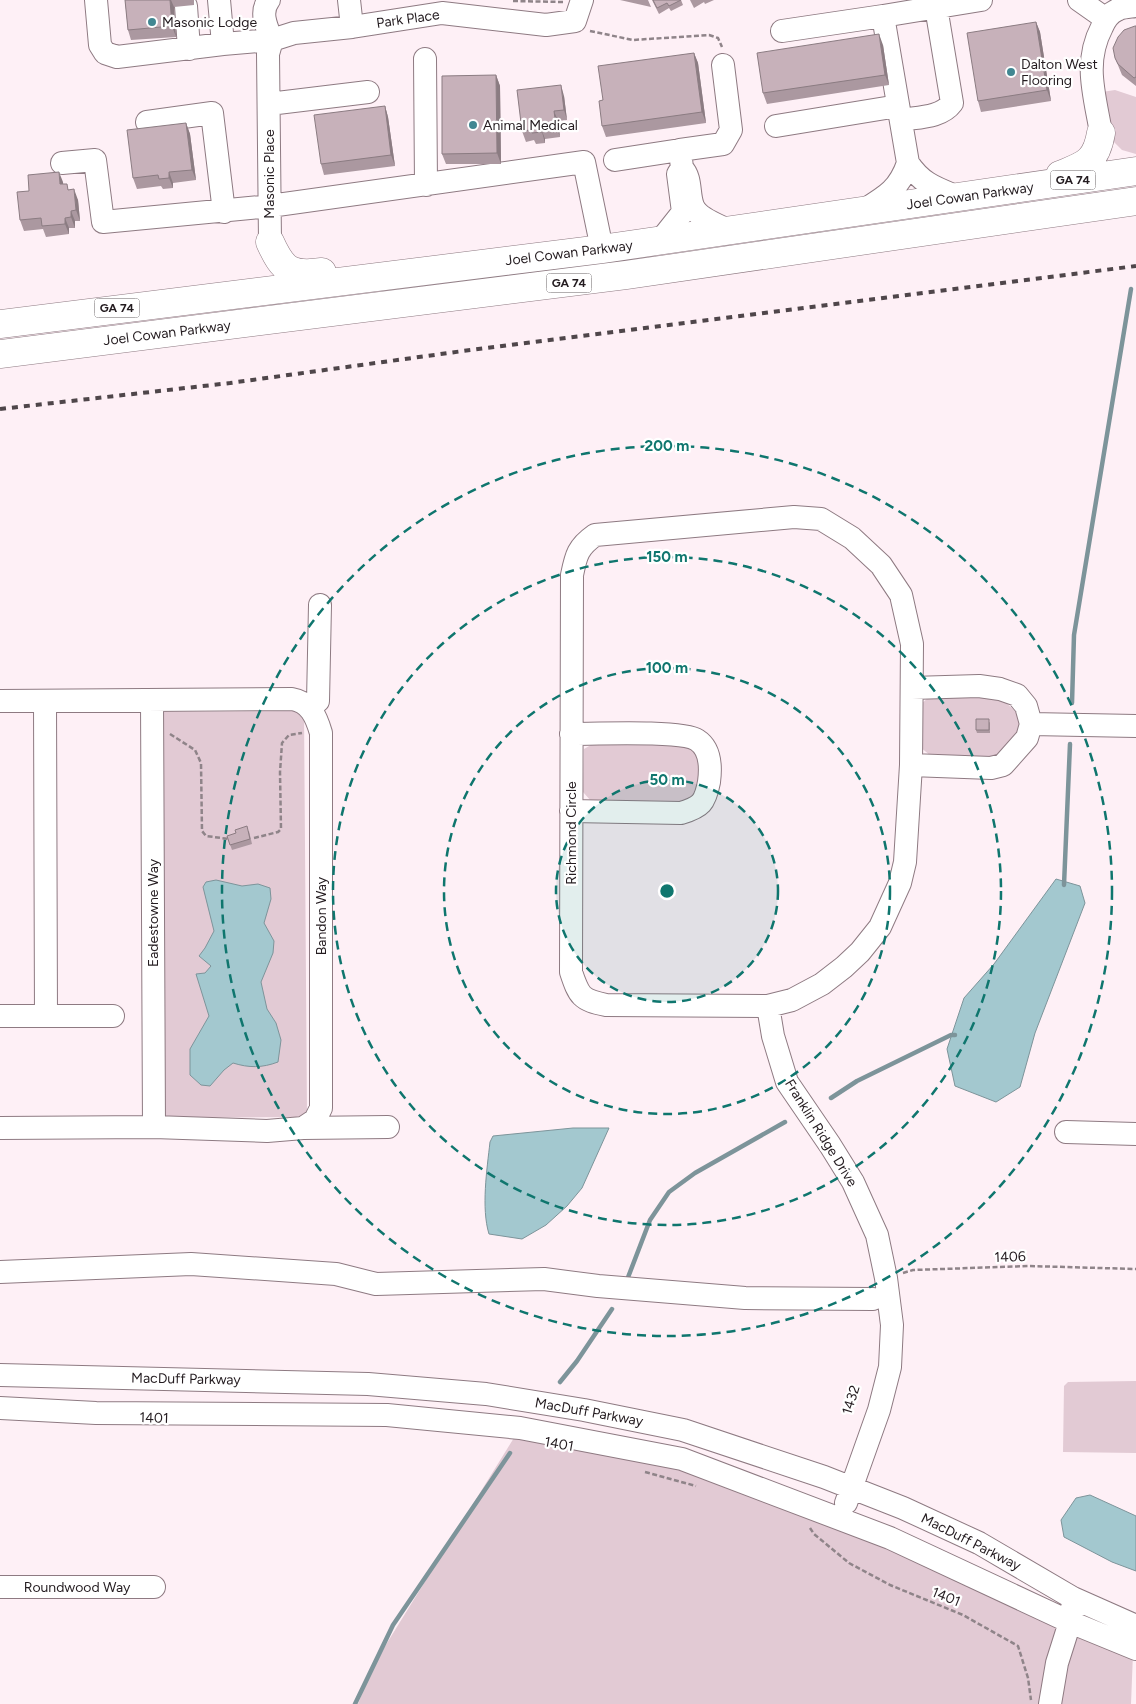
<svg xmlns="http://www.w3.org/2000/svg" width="1136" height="1704" font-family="Figtree,sans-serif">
	<rect width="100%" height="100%" fill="#fef0f6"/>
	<path fill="#e2cad4" d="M1115 90 1136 97V154L1122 150 1113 141 1102 92Z
		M995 696C1006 702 1027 716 1018 732 1014 741 1004 749 998 757L970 758 931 756 920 747 919 706 929 697Z
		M304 711 307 1117 165 1118 162 712Z
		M596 742 681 743 693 748 702 759V779L693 797 682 801H591L583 792 584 749Z
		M1136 1381V1453L1063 1452 1064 1386 1068 1382Z
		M520 1428 682 1459 1133 1653 1131 1704H358L374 1664Z"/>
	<path fill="#a3c8cf" stroke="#7d949a" d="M1056 879 1080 886 1085 903 1035 1033 1020 1087 996 1102 955 1086 947 1049 964 998 994 964Z
		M216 880 242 886 258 884 270 888 271 899 264 923 274 941 273 953 261 982 267 1009 276 1023 281 1040 278 1062C262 1068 249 1068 233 1063L224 1070 210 1086 201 1085 190 1075V1049L209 1016 196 974 205 973 211 966 199 956 205 948 214 931 203 887 206 882Z
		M573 1128H609L582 1188 567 1206 546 1225 522 1239 489 1234C481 1208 487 1169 490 1142L493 1136Z
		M1090 1495 1136 1516V1571L1112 1562 1064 1537 1061 1520 1076 1498Z"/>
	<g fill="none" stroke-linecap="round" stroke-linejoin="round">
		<path stroke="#7d949a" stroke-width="4.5" d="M1072 703 1074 635 1131 289
			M1064 885 1070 744
			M831 1098 857 1081 951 1035H955
			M627 1280 650 1220 669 1192 695 1173 785 1122
			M560 1382 577 1361 612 1309
			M355 1704 393 1625 510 1453"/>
		<g stroke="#8e7a82" stroke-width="24">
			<path id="minor" d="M96 0 100 45 105 53 117 57 223 44 272 40 294 33 352 27 442 13 546 25 575 21 582 0
				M219 0 223 44
				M269 0C259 12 267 28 272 40
				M349 0 352 27
				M1079 0 1106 19
				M186 6 189 49
				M782 31 883 16
				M425 59 426 185
				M269 104 368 92
				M901 120C918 117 941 118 952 103L936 7
				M147 122 212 113 224 212
				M776 126 898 106
				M1101 133C1095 96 1083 63 1102 27 1105 20 1110 13 1117 10 1122 7 1130 7 1136 6
				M615 160 680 150
				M62 163 95 160 103 222 270 206 584 162 602 249
				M682 168 680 150 723 144 731 130 723 65
				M958 197C936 188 922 184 908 163L883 16 981 0
				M864 210C887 196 899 189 908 163
				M660 241 683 212 678 174 682 168C692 178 688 194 693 206 698 219 719 225 730 231
				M270 242 268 54 272 40
				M794 517 821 519 852 538 881 565 901 595 912 644 911 765 905 862 900 883 880 927 860 952 844 967 822 984 792 1000 768 1006 606 1005C581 1000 579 996 571 972L572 575C576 555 578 547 595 535Z
				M152 700 154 1127
				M0 701 292 699C310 702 316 716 321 733V1108L315 1120 303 1128 267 1131 154 1127 0 1128
				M45 701 46 1016
				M309 707 318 701 320 605
				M1031 724 1136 726
				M911 765 991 768 1003 765 1027 738 1031 724 1026 706 1017 695 1000 689 979 686 912 688
				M571 811 681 813C701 807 705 803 709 782 711 767 711 749 697 740 682 730 594 734 571 734
				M768 1006 773 1036 787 1082 830 1145 853 1182 877 1235 886 1278 892 1325 890 1367 879 1410 846 1503
				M0 1016H113
				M303 1128 388 1127
				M1066 1132 1136 1134
				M0 1272 191 1264 336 1274 376 1284 544 1279 598 1286 745 1298 873 1299
				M0 1375 368 1384 486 1394 584 1410 683 1430 824 1477 903 1508 979 1543 1073 1598 1136 1626
				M0 1408 96 1413 387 1415 520 1428 682 1459 890 1538 1070 1622 1136 1649
				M0 1587H154
				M1050 1704 1057 1663 1070 1622 1072 1608"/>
		</g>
		<g stroke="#8e7a82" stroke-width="29">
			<path id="major" d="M1060 175C1084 165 1096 163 1101 133
				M270 242C283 271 291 276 322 272
				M0 324 602 249 1136 171
				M0 354 626 275 1136 201"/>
		</g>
		<path stroke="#8f8489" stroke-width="2.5" stroke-dasharray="5 2.5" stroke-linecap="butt" d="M513 1 563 2
			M590 31 633 40 709 35 718 38 722 47
			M170 734 195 750 201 763 202 831 206 836 229 839
			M254 838 278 832 281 829 280 772 282 743 289 735 302 733
			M903 1273 913 1270 1029 1266 1136 1269
			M645 1472 696 1486
			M810 1528 814 1534 849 1563 890 1585 963 1615 1018 1646 1028 1678 1031 1700"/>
		<use href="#minor" stroke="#fff" stroke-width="22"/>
		<use href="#major" stroke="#fff" stroke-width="28"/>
		<path stroke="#4f464a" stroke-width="4" stroke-dasharray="6 6" stroke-linecap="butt" d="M0 409 230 383 463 351 1136 266"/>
	</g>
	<path fill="#ab98a0" d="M125 0H194V5L174 7 176 37 131 40 128 30Z
		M620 0H648L651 7Z
		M652 0H681L683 5 671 11 669 8 659 14Z
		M690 0H714L705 4 704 2 694 8Z
		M1036 22 1040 32 1051 101 981 112 978 101Z
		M1136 26V86L1122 75 1115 58Z
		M883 45 889 85 767 104 763 93Z
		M694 53 698 63 706 123 606 137 602 126 603 100Z
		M496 75 500 86 501 164H446L442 154Z
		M564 96 567 120 558 121 560 137 545 139V143L536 144 534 140 526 142 522 131Z
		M385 106 388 117 395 166 324 175 321 164Z
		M186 123 190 134 196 180 173 183V188L163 189 161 186 137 189 133 178Z
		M63 182V184L78 200 80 221H75V228H69V234L46 237 43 229 24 231 20 220 29 191Z
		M990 722V733H977L976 730Z
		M249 831 252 844 232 850 227 836Z"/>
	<path fill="#8b7c82" d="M170 0H171L174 7 176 37 172 26Z
		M1036 22 1040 32 1051 101 1047 90Z
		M879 34 883 45 889 85 885 75Z
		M694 53 698 63 706 123 702 112Z
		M496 75 500 86 501 164 497 153Z
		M561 85 564 96 567 120 564 110Z
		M385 106 388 117 395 166 391 155Z
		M554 111 558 121 560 137 556 126Z
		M186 123 190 134 196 180 192 170Z
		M541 128 545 139V143L542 132Z
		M59 172 63 182 64 195 60 184Z
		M169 172 173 183V188L169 178Z
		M74 189 78 200 80 221 76 210Z
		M71 211 75 221V228L71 217Z
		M65 218 69 228V234L65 224Z"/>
	<path fill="#c7b1ba" stroke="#8b7c82" d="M125 0H170L172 26 128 30Z
		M653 0H681L669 6 667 3 657 8Z
		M1036 22 1047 90 978 101 967 33Z
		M1135 26H1136V77L1134 78 1118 64 1115 58 1113 48 1118 37 1124 30Z
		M879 34 885 75 763 93 757 53Z
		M694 53 702 112 602 126 599 101 603 100 598 66Z
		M496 75 497 153 442 154V76Z
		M561 85 564 110 554 111 556 126 541 128 542 132 532 133 530 130 522 131 517 90Z
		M385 106 391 155 321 164 314 115Z
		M186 123 192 170 169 172V178L159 179 158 175 133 178 127 130Z
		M59 172 60 184H67L68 190 74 189 76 210 71 211V217L65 218V224L42 226 41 218 20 220 17 192 29 191 28 175Z
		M976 719H989V730H976Z
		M247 826 250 839 230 845 227 836 236 833 235 830Z"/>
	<circle cx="667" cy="891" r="111" fill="#0f766e" fill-opacity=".12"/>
	<g fill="none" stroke="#0f766e" stroke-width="2.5" stroke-dasharray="9 6">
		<circle cx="667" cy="891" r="111"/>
		<circle cx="667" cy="891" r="223"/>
		<circle cx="667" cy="891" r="334"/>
		<circle cx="667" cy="891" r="445"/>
	</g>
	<g fill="#418792" stroke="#fff" stroke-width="2">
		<circle cx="152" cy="22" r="5"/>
		<circle cx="1011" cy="72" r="5"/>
		<circle cx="473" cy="125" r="5"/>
	</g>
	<g text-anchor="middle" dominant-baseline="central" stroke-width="4.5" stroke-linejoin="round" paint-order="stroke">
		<g fill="#fff" stroke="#666063" stroke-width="1">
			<rect x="1050.5" y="170.5" width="45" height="19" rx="4"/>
			<rect x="546.5" y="273.5" width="45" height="19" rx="4"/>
			<rect x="94.5" y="298.5" width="45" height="19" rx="4"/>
		</g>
		<g font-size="12" font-weight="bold" fill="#241c20">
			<text x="1073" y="180">GA 74</text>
			<text x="569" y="283">GA 74</text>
			<text x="117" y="308">GA 74</text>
		</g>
		<g font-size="14" fill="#241c20" stroke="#fff">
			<text transform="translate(408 19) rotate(-8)">Park Place</text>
			<text transform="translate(269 174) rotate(-90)">Masonic Place</text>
			<text transform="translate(970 196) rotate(-8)">Joel Cowan Parkway</text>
			<text transform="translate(569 253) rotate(-7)">Joel Cowan Parkway</text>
			<text transform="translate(167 333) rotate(-7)">Joel Cowan Parkway</text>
			<text transform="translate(571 833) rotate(-90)">Richmond Circle</text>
			<text transform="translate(153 913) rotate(-90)">Eadestowne Way</text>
			<text transform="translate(321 916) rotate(-90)">Bandon Way</text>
			<text transform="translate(821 1133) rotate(58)">Franklin Ridge Drive</text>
			<text transform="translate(1010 1257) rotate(-2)">1406</text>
			<text transform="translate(186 1379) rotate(1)">MacDuff Parkway</text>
			<text transform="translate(851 1400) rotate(-73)">1432</text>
			<text transform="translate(589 1412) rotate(10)">MacDuff Parkway</text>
			<text transform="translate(154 1418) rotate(2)">1401</text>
			<text transform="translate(559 1444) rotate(10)">1401</text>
			<text transform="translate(971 1542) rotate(27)">MacDuff Parkway</text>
			<text x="77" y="1587">Roundwood Way</text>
			<text transform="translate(946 1597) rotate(22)">1401</text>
		</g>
		<g font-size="14" fill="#241c20" stroke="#fff" text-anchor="start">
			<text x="162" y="22">Masonic Lodge</text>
			<text x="1021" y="64">Dalton West<tspan x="1021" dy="16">Flooring</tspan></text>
			<text x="483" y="125">Animal Medical</text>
		</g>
	</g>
	<circle cx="667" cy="891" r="8" fill="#0f766e" stroke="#fff" stroke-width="2.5"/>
	<g font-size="15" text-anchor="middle" font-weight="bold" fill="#0f766e" stroke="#fff" stroke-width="4.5" stroke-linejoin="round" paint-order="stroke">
		<text x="667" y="451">200 m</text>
		<text x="667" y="562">150 m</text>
		<text x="667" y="673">100 m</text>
		<text x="667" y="785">50 m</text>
	</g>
</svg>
